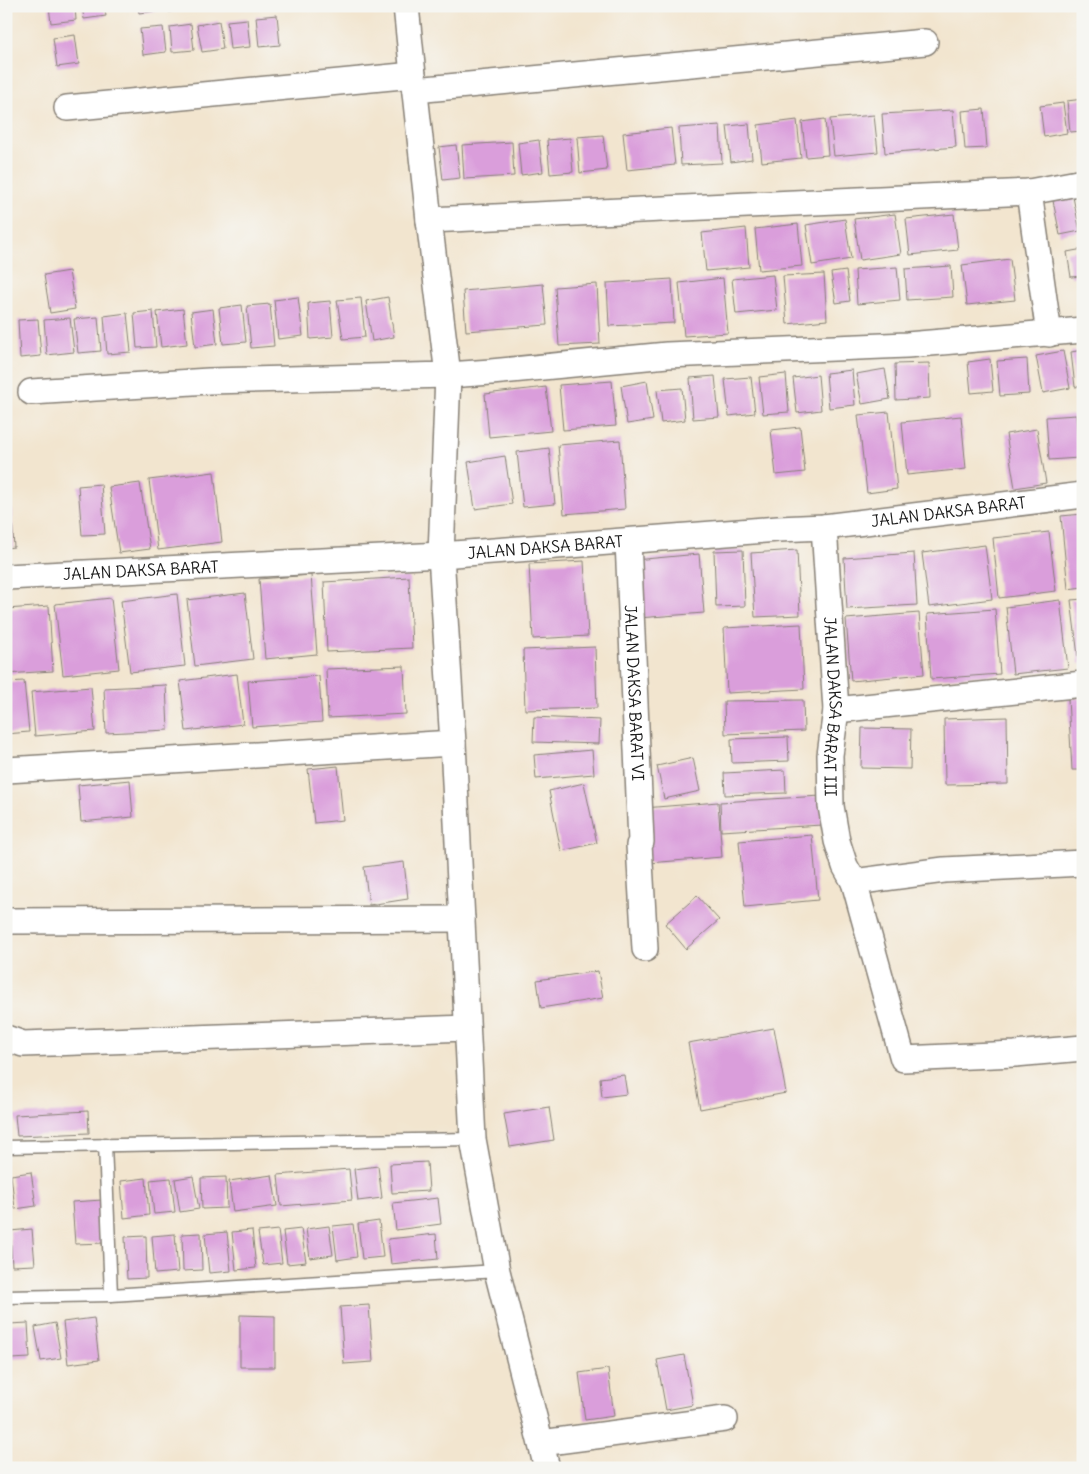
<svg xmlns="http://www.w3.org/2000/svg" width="1089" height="1474" font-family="Delius,sans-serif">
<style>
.building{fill:#da9edb}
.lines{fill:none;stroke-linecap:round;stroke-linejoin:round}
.service-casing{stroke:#878076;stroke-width:15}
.minor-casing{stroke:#878076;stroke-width:28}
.service{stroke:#fff;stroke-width:12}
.minor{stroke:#fff;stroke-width:25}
.labels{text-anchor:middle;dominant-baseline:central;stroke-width:4;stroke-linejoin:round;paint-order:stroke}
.street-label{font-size:16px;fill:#1c1c1c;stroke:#f6f6f2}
</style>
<rect width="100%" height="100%" fill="#f6f6f2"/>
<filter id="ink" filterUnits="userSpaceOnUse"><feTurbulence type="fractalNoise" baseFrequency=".02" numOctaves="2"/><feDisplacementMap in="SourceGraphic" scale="10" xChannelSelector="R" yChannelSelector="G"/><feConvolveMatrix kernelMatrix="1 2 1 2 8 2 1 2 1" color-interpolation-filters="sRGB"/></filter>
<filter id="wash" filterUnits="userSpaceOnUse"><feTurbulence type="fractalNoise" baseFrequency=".0096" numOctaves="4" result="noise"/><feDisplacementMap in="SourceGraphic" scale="20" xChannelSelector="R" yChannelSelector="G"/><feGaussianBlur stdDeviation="1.12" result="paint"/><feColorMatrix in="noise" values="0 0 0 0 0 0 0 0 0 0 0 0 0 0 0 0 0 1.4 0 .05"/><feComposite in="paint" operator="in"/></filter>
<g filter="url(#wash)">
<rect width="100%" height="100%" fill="#f2e5cf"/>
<g id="blocks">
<g class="building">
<path d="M49 6H75L76 20 51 23Z"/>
<path d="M82 6H104L106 16 84 19Z"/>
<path d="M138 6H162V10L139 13Z"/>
<path d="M169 6H193V8L169 12Z"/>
<path d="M277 15 280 45 259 47 256 17Z"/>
<path d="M247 19 250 47 230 49 227 21Z"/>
<path d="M219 21 223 49 202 52 197 25Z"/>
<path d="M191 24 194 50 172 52 170 27Z"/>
<path d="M163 27 166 52 143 55 140 29Z"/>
<path d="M75 35 79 64 57 67 53 38Z"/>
<path d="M1083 99V131L1070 132 1067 101Z"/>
<path d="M1063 103 1067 133 1044 137 1040 106Z"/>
<path d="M984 109 987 148 965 149 962 111Z"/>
<path d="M953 110 956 147 885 153 882 114Z"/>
<path d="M874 115 878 152 834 156 830 119Z"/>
<path d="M825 119 828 155 806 157 802 122Z"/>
<path d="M797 120 801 158 762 162 758 125Z"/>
<path d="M749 124 752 159 731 162 727 126Z"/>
<path d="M720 125 722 163 681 165 679 128Z"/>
<path d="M671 128 675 165 627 170 623 133Z"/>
<path d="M603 135 607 170 580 173 577 137Z"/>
<path d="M570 138 573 172 550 174 547 140Z"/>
<path d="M539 140 543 172 521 175 518 143Z"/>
<path d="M512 142 514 176 464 179 462 145Z"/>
<path d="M456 145 460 178 443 180 439 147Z"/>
<path d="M1073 197 1080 231 1060 235 1053 201Z"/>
<path d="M895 214 901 254 860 260 854 219Z"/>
<path d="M954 214 958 250 910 255 906 219Z"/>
<path d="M845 219 851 259 812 265 806 225Z"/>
<path d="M798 224 802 266 759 270 755 229Z"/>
<path d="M746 228 749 267 706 271 702 233Z"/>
<path d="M1083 249V276L1071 277 1067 252Z"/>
<path d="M1010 259 1015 300 967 305 962 265Z"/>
<path d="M951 266 953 297 907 300 905 269Z"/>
<path d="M897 267 900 300 857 304 855 270Z"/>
<path d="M69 271 75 309 50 313 44 275Z"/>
<path d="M846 271 850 301 836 303 831 273Z"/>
<path d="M824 274 827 320 787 324 783 276Z"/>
<path d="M773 275 777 310 736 314 732 279Z"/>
<path d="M723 278 728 333 684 336 679 283Z"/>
<path d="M672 279 674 323 609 326 607 283Z"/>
<path d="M543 284 547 325 466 331 463 291Z"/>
<path d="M597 284 600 344 559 346 555 287Z"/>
<path d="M298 297 303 336 278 339 274 300Z"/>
<path d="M388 297 394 337 372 341 366 301Z"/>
<path d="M361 298 365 337 343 339 337 300Z"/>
<path d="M330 301 333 337 310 339 308 303Z"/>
<path d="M270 304 274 346 251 348 247 306Z"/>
<path d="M242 305 246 342 223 344 219 308Z"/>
<path d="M183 309 187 344 161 347 157 312Z"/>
<path d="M213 309 217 344 195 347 191 312Z"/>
<path d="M153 311 156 347 137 348 134 313Z"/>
<path d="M127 313 131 352 107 354 104 316Z"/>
<path d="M98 317 101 351 78 353 74 319Z"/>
<path d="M70 318 74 352 47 355 44 320Z"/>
<path d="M38 319 41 356 20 358 18 320Z"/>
<path d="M1083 350V386L1075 387 1071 352Z"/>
<path d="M1063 351 1070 388 1043 393 1036 356Z"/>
<path d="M990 359 993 391 971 393 968 362Z"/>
<path d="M1027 359 1029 394 1000 396 997 361Z"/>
<path d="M929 363 930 398 896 400 895 364Z"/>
<path d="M885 369 890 399 862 404 856 374Z"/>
<path d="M852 370 855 405 829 408 826 373Z"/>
<path d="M786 374 789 412 763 414 759 377Z"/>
<path d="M818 375 821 410 797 413 793 378Z"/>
<path d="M715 376 719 417 693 419 690 378Z"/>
<path d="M751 377 755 413 729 416 725 379Z"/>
<path d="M612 381 616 426 563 430 559 385Z"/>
<path d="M647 381 653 420 627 424 621 386Z"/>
<path d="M546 387 551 431 489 437 485 394Z"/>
<path d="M682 388 685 420 661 423 657 390Z"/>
<path d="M889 412 897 489 867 493 858 415Z"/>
<path d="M1076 415 1079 458 1049 460 1046 417Z"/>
<path d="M961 416 966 469 907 475 902 422Z"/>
<path d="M1080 421H1083V433H1082Z"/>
<path d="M800 427 805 472 776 475 771 430Z"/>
<path d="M1037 429 1046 483 1015 488 1006 434Z"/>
<path d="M620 440 625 509 564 514 558 445Z"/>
<path d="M549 448 555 504 523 507 517 452Z"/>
<path d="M505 456 512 504 475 509 468 462Z"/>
<path d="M214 472 222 542 158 550 149 480Z"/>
<path d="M140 483 150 549 119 553 109 487Z"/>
<path d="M101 484 105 534 82 535 78 486Z"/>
<path d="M6 505H11L14 547 6 548Z"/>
<path d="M1083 514V587L1068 589 1061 516Z"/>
<path d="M1049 532 1056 591 999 598 993 538Z"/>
<path d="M985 545 992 599 929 607 922 553Z"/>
<path d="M743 550 745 606 716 607 714 551Z"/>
<path d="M797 550 800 615 755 617 751 553Z"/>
<path d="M914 553 917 605 847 609 844 558Z"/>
<path d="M699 554 704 613 638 618 634 560Z"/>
<path d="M584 561 588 636 533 639 529 564Z"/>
<path d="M311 575 317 654 265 659 259 579Z"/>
<path d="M409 577 412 648 327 652 324 582Z"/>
<path d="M245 593 253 659 195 666 187 600Z"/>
<path d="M177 594 185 666 130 672 121 601Z"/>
<path d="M111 598 119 669 63 675 55 604Z"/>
<path d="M1083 599V663L1079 664 1071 600Z"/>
<path d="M1060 600 1068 668 1013 674 1006 607Z"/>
<path d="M49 606 53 671 6 674V609Z"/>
<path d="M995 609 1000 674 931 679 927 614Z"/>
<path d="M919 613 924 674 851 681 846 619Z"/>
<path d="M801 624 804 689 727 693 724 628Z"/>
<path d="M595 647 597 708 525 710 523 650Z"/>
<path d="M404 666 406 714 328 718 326 669Z"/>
<path d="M237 674 243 724 186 731 180 681Z"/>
<path d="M319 676 322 722 252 727 248 681Z"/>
<path d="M24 681 29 732 6 734V682Z"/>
<path d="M166 685 168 730 106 733 104 688Z"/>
<path d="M91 687 95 731 35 736 31 692Z"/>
<path d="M1083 698V770H1072L1068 699Z"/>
<path d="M803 700 804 731 725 734 724 701Z"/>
<path d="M534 717 600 720 599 744 533 742Z"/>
<path d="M1007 717 1008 784 945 785 944 719Z"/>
<path d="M862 728 911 729 910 769 861 768Z"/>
<path d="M788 737 789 761 732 763 731 739Z"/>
<path d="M592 750 594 774 536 779 534 755Z"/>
<path d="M693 758 700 791 664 799 657 766Z"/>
<path d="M338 766 343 820 314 823 308 769Z"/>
<path d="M785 770 786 793 725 795 724 773Z"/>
<path d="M130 780 133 817 81 822 78 785Z"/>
<path d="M584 783 597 843 561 851 549 791Z"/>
<path d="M821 796 822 825 721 831 720 802Z"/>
<path d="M718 802 722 857 649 863 644 808Z"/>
<path d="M812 835 818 900 745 907 739 841Z"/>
<path d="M404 862 408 899 369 905 364 867Z"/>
<path d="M697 896 719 920 686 949 665 924Z"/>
<path d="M598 971 603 998 541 1008 537 980Z"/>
<path d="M774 1028 786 1093 700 1109 688 1043Z"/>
<path d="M624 1075 627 1094 602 1097 600 1078Z"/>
<path d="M549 1107 554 1140 510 1147 504 1114Z"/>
<path d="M88 1111 89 1133 17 1136 15 1115Z"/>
<path d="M427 1162 429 1191 392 1193 390 1164Z"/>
<path d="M378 1166 382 1198 358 1201 354 1169Z"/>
<path d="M349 1169 352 1200 281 1206 278 1175Z"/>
<path d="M31 1172 36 1206 15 1209 11 1175Z"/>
<path d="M272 1175 277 1206 233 1212 229 1181Z"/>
<path d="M193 1176 199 1209 180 1212 175 1179Z"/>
<path d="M226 1177 227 1208 202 1209 201 1178Z"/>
<path d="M146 1178 149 1215 124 1218 121 1181Z"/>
<path d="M171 1178 175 1212 154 1214 150 1180Z"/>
<path d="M438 1198 441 1224 396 1230 393 1203Z"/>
<path d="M102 1200 105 1243 75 1244 72 1202Z"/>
<path d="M379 1221 383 1257 362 1259 358 1224Z"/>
<path d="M353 1224 357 1257 337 1260 333 1226Z"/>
<path d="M329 1226 333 1255 310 1258 306 1229Z"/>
<path d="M32 1229 35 1265 12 1266 10 1231Z"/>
<path d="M301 1229 306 1262 287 1264 283 1231Z"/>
<path d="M252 1230 256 1268 236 1270 232 1232Z"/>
<path d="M278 1230 282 1263 263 1265 258 1232Z"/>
<path d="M227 1232 231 1271 209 1273 205 1234Z"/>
<path d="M201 1233 202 1270 183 1271 182 1234Z"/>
<path d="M175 1234 178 1272 155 1274 152 1236Z"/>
<path d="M436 1234 438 1259 391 1264 388 1239Z"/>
<path d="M146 1236 147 1278 127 1279 125 1237Z"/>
<path d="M369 1305 373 1362 344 1364 340 1307Z"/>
<path d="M240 1315 275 1316V1367H240Z"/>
<path d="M94 1318 99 1360 68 1364 63 1322Z"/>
<path d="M28 1323 30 1358 11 1359 9 1324Z"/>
<path d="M55 1323 61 1358 41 1361 35 1327Z"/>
<path d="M684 1355 693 1405 666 1410 657 1360Z"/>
<path d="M608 1369 614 1416 585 1420 579 1373Z"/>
</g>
</g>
</g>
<g filter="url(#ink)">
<use href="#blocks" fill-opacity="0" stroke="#878076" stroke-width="1"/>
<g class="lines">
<g class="service-casing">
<g id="service">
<path d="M105 1144 111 1295"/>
<path d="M6 1147 473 1139"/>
<path d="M6 1297 111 1295 497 1271"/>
</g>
</g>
<g class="minor-casing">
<g id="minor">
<path d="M406 6 413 75"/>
<path d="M415 90 925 42"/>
<path d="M1029 192 1049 334"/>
<path d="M429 220 1029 192 1083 182"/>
<path d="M31 392 209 381 448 375 429 220 413 75 67 108"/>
<path id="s1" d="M824 527 836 710 830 755 831 806 837 841 845 866 854 882"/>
<path id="s2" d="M628 541 641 842 639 845 645 949"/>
<path id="s3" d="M6 577 441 555 778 529 824 527 1083 495"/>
<path d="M836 710 1083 684"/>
<path d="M7 770 453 743"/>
<path d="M1083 863 944 870 854 882 903 1059 1015 1054 1083 1048"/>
<path d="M6 923 9 921 462 919"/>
<path d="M6 1038 23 1044 467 1028"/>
<path d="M541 1443 725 1419"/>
<path d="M547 1468 497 1271 473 1139 453 743 441 555 448 375 491 372 667 355 907 345 1083 330"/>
</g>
</g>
<use href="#service" class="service"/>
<use href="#minor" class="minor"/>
</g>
</g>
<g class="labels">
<g class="street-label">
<text stroke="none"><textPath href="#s3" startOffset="945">JALAN DAKSA BARAT</textPath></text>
<text stroke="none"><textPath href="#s3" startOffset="540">JALAN DAKSA BARAT</textPath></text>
<text stroke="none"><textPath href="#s3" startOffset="135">JALAN DAKSA BARAT</textPath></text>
<text stroke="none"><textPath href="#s2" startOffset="152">JALAN DAKSA BARAT VI</textPath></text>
<text stroke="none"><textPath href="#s1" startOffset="180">JALAN DAKSA BARAT III</textPath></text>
</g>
</g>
<rect width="1089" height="1474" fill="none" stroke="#f6f6f2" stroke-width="25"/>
</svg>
